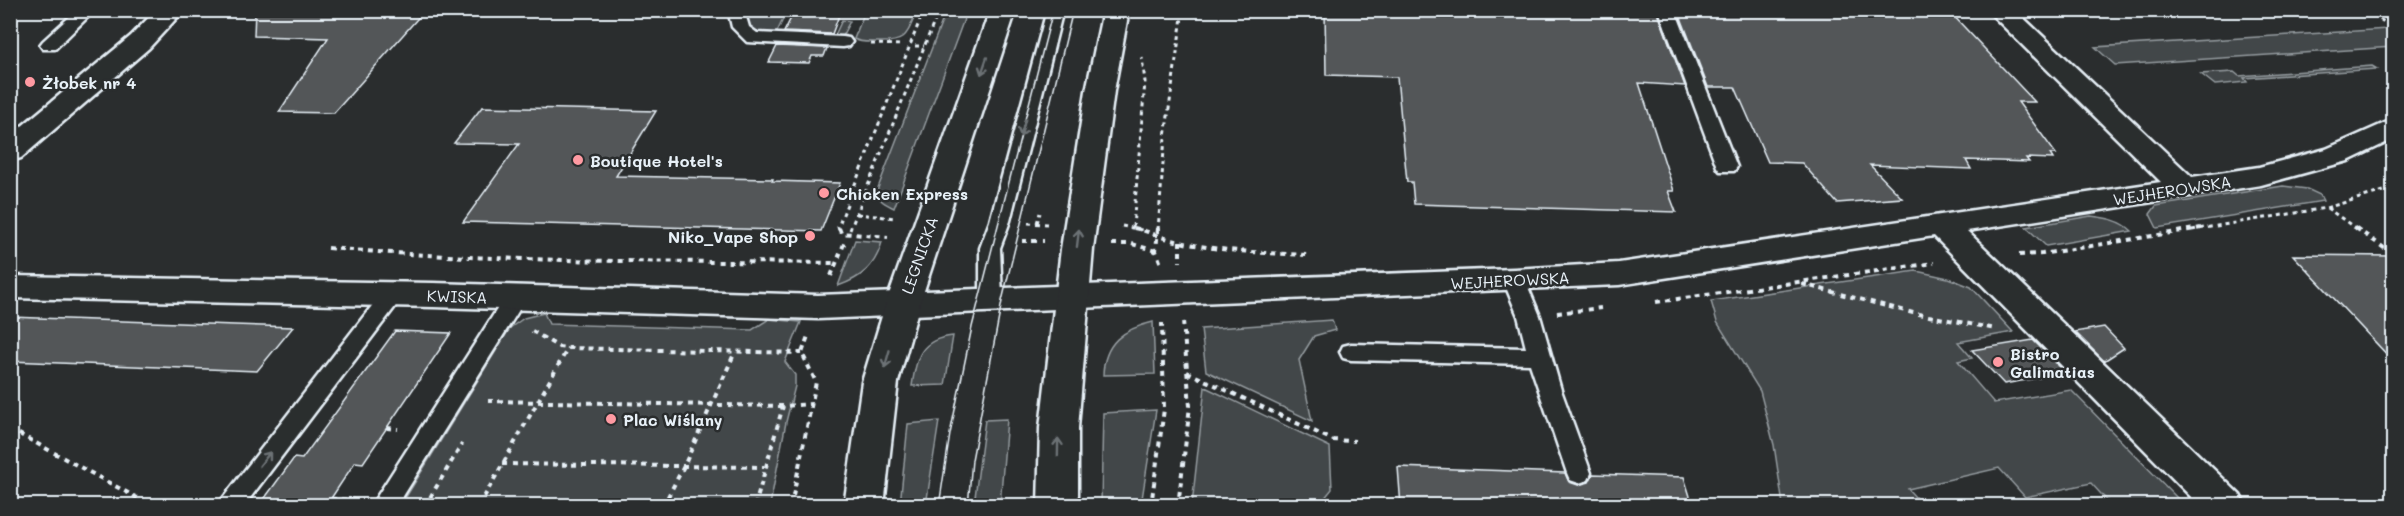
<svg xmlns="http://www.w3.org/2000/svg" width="2404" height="516" font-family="Mali,sans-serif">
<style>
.green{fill:#424648;stroke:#959ca0;stroke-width:1.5}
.building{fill:#535759;stroke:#e8f1f8;stroke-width:1.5}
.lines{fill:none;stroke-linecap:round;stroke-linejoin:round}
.lane-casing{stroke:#e8f1f8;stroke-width:5}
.street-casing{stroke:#e8f1f8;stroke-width:5}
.secondary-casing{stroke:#e8f1f8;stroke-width:5}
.path-far1{stroke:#e8f1f8;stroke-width:3;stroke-dasharray:4 4;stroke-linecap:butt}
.path{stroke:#e8f1f8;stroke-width:4;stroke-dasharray:5 5;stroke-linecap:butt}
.lane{fill:#2a2d2e;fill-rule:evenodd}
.street{fill:#2a2d2e;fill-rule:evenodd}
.secondary{fill:#2a2d2e;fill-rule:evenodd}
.tram{stroke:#e8f1f8;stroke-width:1.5}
.oneway{stroke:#6c7275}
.poi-dot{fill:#ff9aa2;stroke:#2a2d2e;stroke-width:2}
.labels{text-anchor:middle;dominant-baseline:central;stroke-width:5;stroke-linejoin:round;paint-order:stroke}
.poi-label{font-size:16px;font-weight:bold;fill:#e8f1f8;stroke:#2a2d2e;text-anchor:start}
.street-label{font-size:16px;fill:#e8f1f8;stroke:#2a2d2e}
</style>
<rect width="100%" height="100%" fill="#2a2d2e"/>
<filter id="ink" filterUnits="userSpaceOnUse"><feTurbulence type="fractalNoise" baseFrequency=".0167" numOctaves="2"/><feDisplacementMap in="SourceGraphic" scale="12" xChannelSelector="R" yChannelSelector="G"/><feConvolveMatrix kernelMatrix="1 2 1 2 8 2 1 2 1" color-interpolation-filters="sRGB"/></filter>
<g filter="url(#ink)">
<g class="green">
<path d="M739 10 787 11 776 34 835 35 842 20 850 21 841 38C822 38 782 41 765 36 751 33 744 23 739 10Z"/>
<path d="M865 11V10L917 11C906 36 907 43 877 42 869 42 861 43 854 39Z"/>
<path d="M946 11H967L894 208C884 203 876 200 878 188Z"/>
<path d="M2388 29 2393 33V47L2115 65 2095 47Z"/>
<path d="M2372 66 2377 69 2244 78 2247 82 2215 85 2201 74 2234 72 2239 76Z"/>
<path d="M2283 186 2307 189 2320 195 2323 201 2157 228 2150 214 2156 206Z"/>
<path d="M2091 216C2106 218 2121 220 2132 231L2046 246 2026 227Z"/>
<path d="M855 240 882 242C875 267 861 278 838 286Z"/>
<path d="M1916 271 1948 278 1971 287 2013 332 1958 342 1972 358 1958 361 1994 403 2071 390 2184 505H2111L2091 483 2025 497 1999 468 1908 489 1922 505H1783L1774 445 1760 391 1717 322 1711 301Z"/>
<path d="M544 313 549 324 752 330 769 319 801 322 785 362 795 375V386L786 422 770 505H401L510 328 524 318Z"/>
<path d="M1332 320 1335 330 1314 336 1299 360 1312 421 1206 371 1201 329Z"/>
<path d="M1153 322 1155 374 1103 375C1104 343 1123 329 1153 322Z"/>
<path d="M953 336 945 385 912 386C916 358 920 339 953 336Z"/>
<path d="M1205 387 1330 447 1332 489 1319 505H1192Z"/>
<path d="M1156 410 1141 505H1101L1103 413Z"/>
<path d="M1007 419 1000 505H974L985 420Z"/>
<path d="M939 421 926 505H900L908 424Z"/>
</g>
<g class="building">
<path d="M255 10H425L334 113 279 112 328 38 254 36Z"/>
<path d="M795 10H841L832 34 784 32Z"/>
<path d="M1325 10H1657L1685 86 1639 83 1674 191H1668L1676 212 1414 204 1412 182H1407L1397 77 1326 75Z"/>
<path d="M1678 10H1948L2035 102H2018L2056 154H2050L2053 159 2026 158 2029 162 1966 160 1971 169 1870 165 1902 198 1837 203 1802 163 1768 162 1735 87H1708Z"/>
<path d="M777 46 827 48 824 56H812L809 63 769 62Z"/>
<path d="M482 107 656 111 616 176 773 179 772 181 840 183 821 231 463 222 519 144 454 143Z"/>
<path d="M2293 255 2394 256V362Z"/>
<path d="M10 317 66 319 293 327 257 371 10 361Z"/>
<path d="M2104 327 2124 348 2104 361 2075 332Z"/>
<path d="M395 331 451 333 363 463 355 462 326 506H259L294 458 302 459Z"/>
<path d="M2033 340 2066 373 2004 384 1972 350Z"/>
<path d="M1398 467 1565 473 1569 482 1578 485 1589 482 1593 474 1684 477 1693 506H1401Z"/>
</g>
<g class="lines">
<g class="lane-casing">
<g id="lane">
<path d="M77 10H95L55 49H43L40 45 43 41Z"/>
<path d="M728 10H744L749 27 757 33 843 37 849 38 852 42 849 46 843 47 747 42 732 27Z"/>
<path d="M1047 10H1063L1010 221 1000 248 1002 299 999 304 991 306 983 304 980 299V248L990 221Z"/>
<path d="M1659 10H1675L1737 167 1734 171H1720L1717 167Z"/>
<path d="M1514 273 1522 275 1525 280 1540 316 1561 390 1591 473 1588 480 1579 483 1570 480 1567 473 1530 364 1351 360 1343 358 1340 352 1343 346 1351 344 1526 348 1518 316 1503 280 1506 275Z"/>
<path d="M393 287 401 289 404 294 401 299 244 506H217L385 289Z"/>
<path d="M516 290 524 292 527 297 397 506H371L508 292Z"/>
</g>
</g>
<g class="street-casing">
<g id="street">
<path d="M156 10H184L149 48 21 158 10 161V136L131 36Z"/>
<path d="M1987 10H2015L2192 177 2259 167 2326 149 2394 119V139L2348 161 2261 185 1967 231 2240 495 2246 506H2200L1934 236 1619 285 818 319 433 307 10 298V276L433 283 818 295 1514 269 1619 263 2161 182Z"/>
</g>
</g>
<g class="secondary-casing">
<g id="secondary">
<path d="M990 10H1016L920 303 898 382 884 506H844L862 382 886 303Z"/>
<path d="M1103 10H1129L1114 91 1093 249 1078 428V506H1038L1040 428 1061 249 1086 91Z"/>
</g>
</g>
<g class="path-far1">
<path d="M2367 10 2394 29"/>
<path d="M33 12H44"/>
<path d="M871 44 903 45"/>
<path d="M915 46H924"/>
<path d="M2327 208 2358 230"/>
<path d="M857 214 895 218"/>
<path d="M1028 223 1047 224"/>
<path d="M1037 223 1040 213"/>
<path d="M1122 226 1142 230"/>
<path d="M1133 227 1145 82 1142 57"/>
<path d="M839 230 838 227 924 10"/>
<path d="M850 230 939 10"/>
<path d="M1158 230 1165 137 1183 10"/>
<path d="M2192 230 2326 208 2394 188"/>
</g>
<g class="path">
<path d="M839 228 841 233 888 237"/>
<path d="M1134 228C1145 230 1154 235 1165 238 1209 251 1262 253 1308 255"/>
<path d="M1158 228 1156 251 1161 264"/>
<path d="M2356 228 2394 255"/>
<path d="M1022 241H1044"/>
<path d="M1180 241V262"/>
<path d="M1112 244H1132L1156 251"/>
<path d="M328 248C497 263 667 261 836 263"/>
<path d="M2019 255 2042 254 2201 228"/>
<path d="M831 276 846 239"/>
<path d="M1802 284 1913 313 1996 329"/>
<path d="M1656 302 1934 263"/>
<path d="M1557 313 1601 308"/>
<path d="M532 331 559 347 568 348 802 353"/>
<path d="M1187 372 1333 440 1355 441"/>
<path d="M488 401 783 406 812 404"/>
<path d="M387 428 398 429"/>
<path d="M10 429 152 506"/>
<path d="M502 464 764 467"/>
<path d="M331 499 354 500"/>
<path d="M425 506 462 444"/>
<path d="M479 506 568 348"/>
<path d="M663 506 684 466 735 352"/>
<path d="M755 506 783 406"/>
<path d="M791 506 816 382 802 353 808 336"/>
<path d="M1151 506 1164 409 1162 323"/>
<path d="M1178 506 1190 406 1183 321"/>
</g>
<use href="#lane" class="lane"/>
<use href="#street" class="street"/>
<use href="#secondary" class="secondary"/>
<g class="tram">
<path d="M939 506 950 434 972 327 1053 10"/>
<path d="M968 506 972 460 1002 301 1073 10"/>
</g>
</g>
<defs><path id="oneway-shaft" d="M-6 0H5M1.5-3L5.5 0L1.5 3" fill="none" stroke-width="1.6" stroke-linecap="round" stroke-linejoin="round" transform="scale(1.5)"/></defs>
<g class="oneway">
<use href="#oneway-shaft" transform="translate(984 66) rotate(109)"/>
<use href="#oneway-shaft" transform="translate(1023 128) rotate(105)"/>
<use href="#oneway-shaft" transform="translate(1078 238) rotate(-83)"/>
<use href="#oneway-shaft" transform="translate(887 359) rotate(106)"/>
<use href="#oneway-shaft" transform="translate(1058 447) rotate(-89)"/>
<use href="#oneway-shaft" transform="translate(265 459) rotate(-52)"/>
</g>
</g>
<g class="poi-dot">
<circle cx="30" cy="82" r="6"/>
<circle cx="578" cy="160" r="6"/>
<circle cx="824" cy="193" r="6"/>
<circle cx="810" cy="236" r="6"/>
<circle cx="1998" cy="362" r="6"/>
<circle cx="611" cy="419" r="6"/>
</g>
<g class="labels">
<g class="poi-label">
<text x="42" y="82">Żłobek nr 4</text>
<text x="590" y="160">Boutique Hotel's</text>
<text x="836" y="193">Chicken Express</text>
<text x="798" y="236" text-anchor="end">Niko_Vape Shop</text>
<text x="2010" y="353">Bistro<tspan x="2010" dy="18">Galimatias</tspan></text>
<text x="623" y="419">Plac Wiślany</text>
</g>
<g class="street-label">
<text transform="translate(2172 190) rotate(-9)">WEJHEROWSKA</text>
<text transform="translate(919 255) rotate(-71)">LEGNICKA</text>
<text transform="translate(1510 280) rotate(-3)">WEJHEROWSKA</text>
<text transform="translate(457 296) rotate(2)">KWISKA</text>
</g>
</g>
<rect width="2404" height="516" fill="none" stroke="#2a2d2e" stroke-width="36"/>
<rect x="18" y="18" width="2368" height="480" fill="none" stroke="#e8f1f8" stroke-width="2" filter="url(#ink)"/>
</svg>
